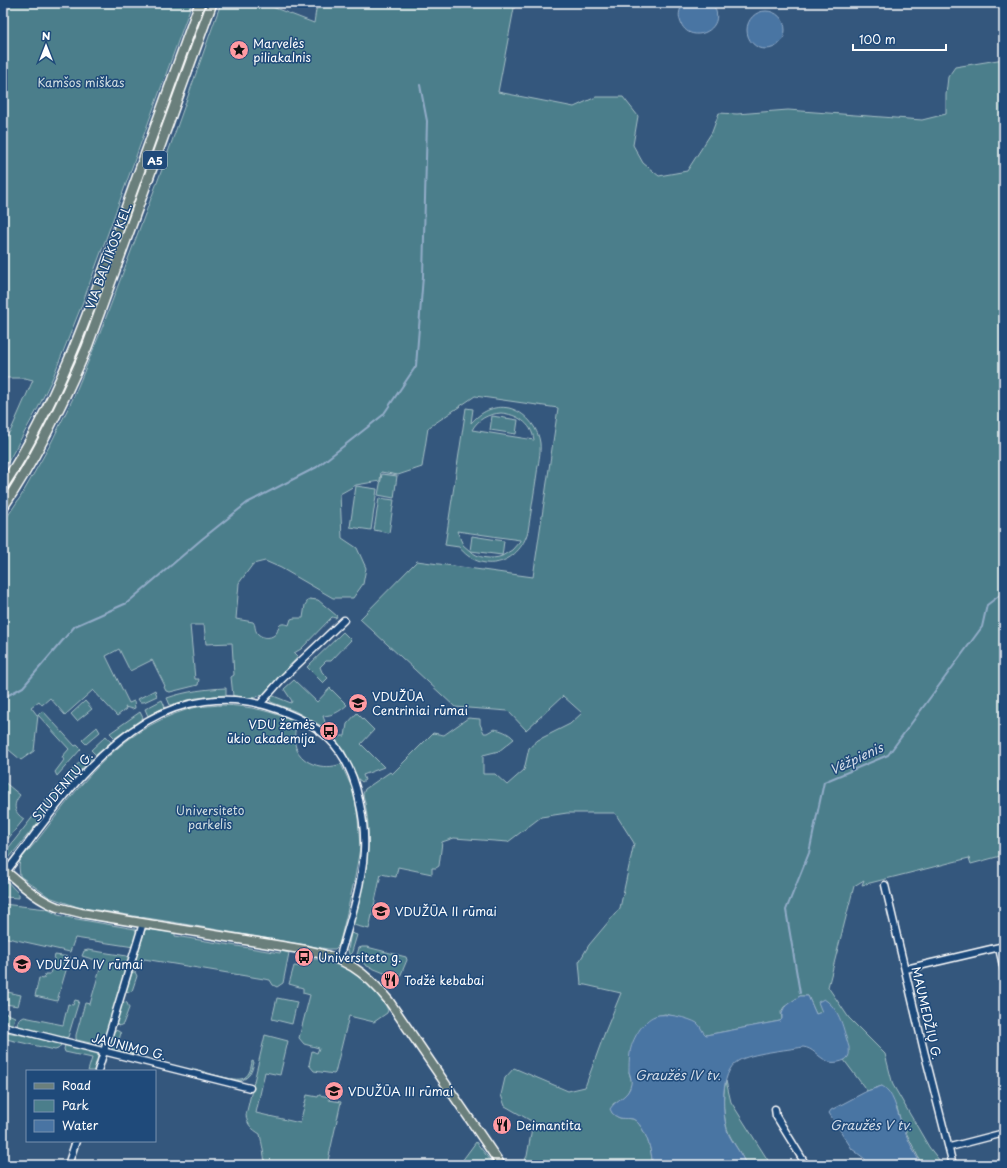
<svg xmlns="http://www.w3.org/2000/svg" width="1007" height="1168" font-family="'Playpen Sans',sans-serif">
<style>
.green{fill:#4b7e8b;stroke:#a5bec5;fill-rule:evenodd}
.water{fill:#4974a3;stroke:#92acc8}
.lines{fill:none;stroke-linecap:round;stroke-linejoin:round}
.stream{stroke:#92acc8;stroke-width:2}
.minor-casing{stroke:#fff;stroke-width:9}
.major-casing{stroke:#fff;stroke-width:11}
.highway-casing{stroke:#fff;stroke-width:12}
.minor{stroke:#1f4a7a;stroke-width:6}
.major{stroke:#6b7f7c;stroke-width:8}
.highway{stroke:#6b7f7c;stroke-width:9}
.labels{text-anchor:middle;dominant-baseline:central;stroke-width:3;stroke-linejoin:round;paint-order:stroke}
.shield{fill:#1f4a7a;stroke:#bcc9d7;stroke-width:1}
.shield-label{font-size:11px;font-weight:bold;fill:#fff}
.poi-label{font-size:12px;fill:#fff;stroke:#1f4a7a;text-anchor:start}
.park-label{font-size:12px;fill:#d2dfe2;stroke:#1f4a7a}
.street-label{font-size:12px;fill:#fff;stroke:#1f4a7a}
.water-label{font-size:13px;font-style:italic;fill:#d2dce8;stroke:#1f4a7a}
</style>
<rect width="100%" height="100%" fill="#34577d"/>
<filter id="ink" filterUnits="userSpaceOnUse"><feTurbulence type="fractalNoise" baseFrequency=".025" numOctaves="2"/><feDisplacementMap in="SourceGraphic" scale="8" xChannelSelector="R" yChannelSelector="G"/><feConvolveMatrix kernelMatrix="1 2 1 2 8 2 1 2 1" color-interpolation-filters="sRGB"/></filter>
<g filter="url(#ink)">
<g class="green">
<path d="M3 3H192L81 307 53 377 38 408 8 462 3 469V441L11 430 33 380 25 378H3Z"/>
<path d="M205 3H208L90 327C80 350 71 374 60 398 43 433 23 466 3 500V493L24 459 158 131Z"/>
<path d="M221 3H262L314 23 317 3H515L498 92 574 107 596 97H623L638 116 633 145 643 163 659 176 687 171 712 132 719 113 737 114 788 110 922 120 946 114V95L948 77 955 67 1004 59V855L971 864 969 858 862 885 864 880 854 886 828 987 849 1018 885 1054 893 1085 929 1147 943 1165H922L901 1122 897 1108 882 1086 867 1091 844 1060 848 1057 822 1012 816 1014 808 996H800L784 1007 781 1012 782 1020 780 1021 706 1035 689 1020 665 1014 655 1016 629 1072 632 1083 628 1092 621 1099 613 1104 612 1113C614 1115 617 1117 620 1118 624 1119 629 1118 633 1119 645 1125 653 1153 652 1165H522L527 1156 533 1122 505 1106 501 1095 505 1078 514 1068 568 1091 585 1087 605 1032 621 993 581 984 579 962 589 945 620 908 634 843 615 813H567L541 817 508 842 454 838 442 842 439 866 436 868H432V874L398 867 396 877 381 874 369 929 353 925C365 877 375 843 363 794L365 789 390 772 392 774 433 733 444 735 468 718 480 719V724L484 733H487L494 729C501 730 509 733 514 739L499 751 483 755V774H495L507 785 524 770 529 748 538 740 570 724 582 713 563 696 526 730 508 711 455 707 360 619 417 561 533 577 558 408 475 396 428 428 422 467 398 475 381 472 380 481 356 485 340 494 342 538 357 548 366 568 363 584 353 598H333L281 568 265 561 253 564 239 583 236 619 253 622C256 625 254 630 258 634 263 639 273 639 277 632 278 630 278 627 280 625 282 623 286 624 289 625L291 619 294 618H303L305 605 309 599 318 600 337 616 336 618 332 617 301 649 294 653 298 657 262 695 252 698 233 696 231 677 234 675 232 643 206 644 204 625H190L195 679H199L198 685 170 692 166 691 164 687 165 686 152 660 130 671 119 649 106 656 129 703 134 701 135 708 132 709 125 707 126 709 117 716 93 690 65 715 50 698 42 705 39 701 31 707 37 715 43 711 75 746 77 745 81 749 57 776 55 772 64 760 62 757 69 749 38 715 34 751 21 760 3 745V523L21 496 50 445 74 396 100 333 161 172Z"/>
<path d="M466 408 473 409 471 423C481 412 493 405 509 408 525 412 538 427 540 443 541 453 538 464 537 473 534 493 531 512 528 531 519 565 481 575 459 547L445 545ZM501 413C516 414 532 423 534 440L472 430C478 419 488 414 501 413ZM457 531 520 540V541L512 550 502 556 504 541 472 536 470 551 463 545ZM471 551 502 555V556C492 560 477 558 471 551Z"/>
<path d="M492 416 518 420 516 434 490 430Z"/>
<path d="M382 474 397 476 394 498 378 495Z"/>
<path d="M356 486 377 489 371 530 350 527Z"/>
<path d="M379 498 394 500 389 533 374 530Z"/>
<path d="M343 632 351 640 331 661H326L320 667 322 672 328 678 323 683 307 667Z"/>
<path d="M294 680 317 702 330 688 347 705C339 712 334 715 323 716L326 725 323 727 295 711 271 702 269 699 271 695 291 703 292 701 284 689Z"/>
<path d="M226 688V695L196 698 172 705H170L167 698C187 691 206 689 226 688Z"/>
<path d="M155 690 157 696 144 702H140L138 699Z"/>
<path d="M162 700 165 707 148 716 145 709Z"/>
<path d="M85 701 92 709 77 721 71 714Z"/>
<path d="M222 705C251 706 270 711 297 722 295 729 294 736 295 744 299 764 324 771 341 764L354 792 358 819 360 848 355 877 346 917 339 945 335 949H328L178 923 78 907 49 897 20 876 19 867 20 860C25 854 31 848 36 842 78 788 117 731 186 710 197 706 210 706 222 705Z"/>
<path d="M140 712 143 718 115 738 110 733Z"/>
<path d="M357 713 374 730 361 744 384 767 363 775 365 780 362 782 358 779 344 750 336 740V737L339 736H345L347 724Z"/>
<path d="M97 727 100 732 86 744 82 740Z"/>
<path d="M106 736 111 742 96 755 91 750Z"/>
<path d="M87 754 92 758 67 785 62 781Z"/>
<path d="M3 781 20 795C13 804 13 812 24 819L3 845Z"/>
<path d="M59 785 64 789 51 806 45 801Z"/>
<path d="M42 805 48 810 9 858 3 860V855Z"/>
<path d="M3 877 19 894V898L3 897Z"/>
<path d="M3 904 47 909 58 915 71 918 135 929 137 934 134 947 75 938 70 952 3 937Z"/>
<path d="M148 929 175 933V936L280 953 281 951 289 953 283 983 277 987 273 985 270 980 144 959 143 961 138 962 136 958 145 930Z"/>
<path d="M351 933 357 935 350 958 348 950Z"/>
<path d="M362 947H367L406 957 407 960 399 979 367 966 356 958 359 948Z"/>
<path d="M88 950 127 956 129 959 103 1043 99 1045 77 1040 76 1039V1035L85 1003 90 1004 102 962 82 956 84 951Z"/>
<path d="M55 955 70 957 57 1001 35 996 39 978 44 979 45 974H50Z"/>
<path d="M312 959C316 959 320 959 324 959 348 962 378 989 388 1010L387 1013 374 1022 349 1016 335 1073 334 1074 314 1071 309 1065 312 1051 317 1053 319 1048 304 1044 299 1038 310 995 303 993V988L289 984 294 966 303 967 305 962Z"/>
<path d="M132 972H135L137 976 132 991 129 992 126 991Z"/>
<path d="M3 991 21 995 18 1006 5 1004 3 1010Z"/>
<path d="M277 998 297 1002 292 1024 272 1019Z"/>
<path d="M75 1000 79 1001 68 1037 64 1038 21 1028 17 1025 19 1020 24 1017 63 1025 68 1004 73 1005Z"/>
<path d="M125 1002 127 1003 129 1008 123 1024 119 1026 116 1023 122 1003Z"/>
<path d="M3 1012 15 1017 13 1024 10 1026 3 1024Z"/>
<path d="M115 1030 118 1031 121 1033 116 1049 138 1054V1056L113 1050C108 1045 111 1035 115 1030Z"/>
<path d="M7 1032 60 1043 61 1045 58 1049 55 1050 6 1039 5 1034Z"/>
<path d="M265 1035 288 1041 280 1075 265 1072 256 1113 300 1123 307 1095 318 1097 319 1095 330 1097 329 1100 341 1102 327 1165H262L265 1164C264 1154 262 1144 260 1134 252 1129 247 1125 246 1115Z"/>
<path d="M65 1045 97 1053 98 1057 94 1071H88L92 1058 65 1052 64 1049Z"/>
<path d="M252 1061 254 1062C252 1072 250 1077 240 1081L193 1070 192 1068C203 1071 234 1083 244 1078 250 1074 251 1068 252 1061Z"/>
<path d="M726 1081 731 1102 771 1165H746C742 1154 734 1145 729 1134 723 1120 722 1095 726 1081Z"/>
<path d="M476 1142 494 1165H459Z"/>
</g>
<g class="water">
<path d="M684 3H712C731 30 687 48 680 20 678 14 680 8 684 3Z"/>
<circle cx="766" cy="30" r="19"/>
<path d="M800 996H808L816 1014 822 1012 818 1002 824 999C841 1010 843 1029 849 1047 849 1050 850 1054 848 1057 845 1062 832 1064 827 1061 818 1057 813 1048 803 1047 787 1050 751 1053 738 1061 719 1072 722 1116 728 1133 733 1144 742 1154 746 1165H652C653 1153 645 1125 633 1119 629 1118 624 1119 620 1118 617 1117 614 1115 612 1113L610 1109C616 1099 629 1097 631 1084 632 1080 630 1075 629 1072 629 1066 629 1059 630 1053 631 1041 643 1020 655 1016 664 1012 689 1018 697 1023 701 1026 702 1032 706 1035L780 1021 782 1019C781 1005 789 1004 800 996Z"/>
<path d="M882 1086C893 1091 897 1111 901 1122 906 1135 914 1154 922 1165H869L865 1159 852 1149 829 1113 831 1110 867 1091Z"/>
</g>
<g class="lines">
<g class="stream">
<path d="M3 698 23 687 75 626 127 603 202 539 247 503 317 467 383 415 416 366 423 276 427 121 420 85"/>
<path d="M800 993 786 910 809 853 824 782 888 755 982 627 987 605 1004 592"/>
</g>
<g class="minor-casing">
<g id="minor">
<path d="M260 704 281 680 344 620"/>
<path d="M6 872C48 818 87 757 147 721 182 700 228 694 267 706 319 722 348 745 359 800 363 817 365 834 364 851 362 886 349 925 339 959"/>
<path d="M885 885 924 1051 953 1165"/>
<path d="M999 948 1004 970"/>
<path d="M906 969 1004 946"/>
<path d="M3 1026 250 1088"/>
<path d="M98 1071 143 923"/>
<path d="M775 1109 776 1116 806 1165"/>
<path d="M950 1147 1004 1133"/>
<path d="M68 1165 76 1141"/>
</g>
</g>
<g class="major-casing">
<path id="major" d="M3 869C20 883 36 899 57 907 65 909 73 911 81 913L306 950C345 958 364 970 389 1001L501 1165"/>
</g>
<g class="highway-casing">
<g id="highway">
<path d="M3 486C56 405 89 313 121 222 147 149 174 76 200 3"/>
<path d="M3 507C37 457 63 403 87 347L212 3"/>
</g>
</g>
<use href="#minor" class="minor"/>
<use href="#major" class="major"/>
<use href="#highway" class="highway"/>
</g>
</g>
<defs>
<g id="sight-disc" transform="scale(1)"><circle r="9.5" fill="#ff9aa2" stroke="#1f4a7a"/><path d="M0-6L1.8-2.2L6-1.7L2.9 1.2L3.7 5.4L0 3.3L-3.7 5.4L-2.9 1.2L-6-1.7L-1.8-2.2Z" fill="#111"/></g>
<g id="university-disc" transform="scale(1)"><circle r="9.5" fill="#ff9aa2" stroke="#1f4a7a"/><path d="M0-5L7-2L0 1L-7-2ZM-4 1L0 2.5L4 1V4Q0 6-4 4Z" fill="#111"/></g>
<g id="bus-disc" transform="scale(1)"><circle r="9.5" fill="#ff9aa2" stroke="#1f4a7a"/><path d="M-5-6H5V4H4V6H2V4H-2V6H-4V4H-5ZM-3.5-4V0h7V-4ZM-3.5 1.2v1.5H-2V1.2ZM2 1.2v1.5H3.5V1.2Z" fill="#111"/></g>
<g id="restaurant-disc" transform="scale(1)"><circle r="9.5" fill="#ff9aa2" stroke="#1f4a7a"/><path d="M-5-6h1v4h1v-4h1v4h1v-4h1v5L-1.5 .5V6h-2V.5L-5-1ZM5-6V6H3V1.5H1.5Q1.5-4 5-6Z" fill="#111"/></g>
</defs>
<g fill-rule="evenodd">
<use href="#sight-disc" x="239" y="50"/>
<use href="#university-disc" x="358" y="703"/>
<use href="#bus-disc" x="329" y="731"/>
<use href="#university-disc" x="381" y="911"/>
<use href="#bus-disc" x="304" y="957"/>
<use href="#university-disc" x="22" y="964"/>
<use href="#restaurant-disc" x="390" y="980"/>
<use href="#university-disc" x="334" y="1091"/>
<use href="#restaurant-disc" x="502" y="1125"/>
</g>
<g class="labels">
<rect class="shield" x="143" y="151" width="24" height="18" rx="3"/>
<g class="shield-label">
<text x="155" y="160">A5</text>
</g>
<g class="poi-label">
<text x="253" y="43">Marvelės<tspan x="253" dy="14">piliakalnis</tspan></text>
<text x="372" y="696">VDUŽŪA<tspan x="372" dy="14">Centriniai rūmai</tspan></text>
<text x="315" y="724" text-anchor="end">VDU žemės<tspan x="315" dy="14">ūkio akademija</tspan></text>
<text x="395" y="911">VDUŽŪA II rūmai</text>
<text x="318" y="957">Universiteto g.</text>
<text x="36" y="964">VDUŽŪA IV rūmai</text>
<text x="404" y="980">Todžė kebabai</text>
<text x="348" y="1091">VDUŽŪA III rūmai</text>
<text x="516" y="1125">Deimantita</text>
</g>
<g class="park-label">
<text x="81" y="82">Kamšos miškas</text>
<text x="210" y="810">Universiteto<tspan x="210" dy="14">parkelis</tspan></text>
</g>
<g class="street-label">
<text transform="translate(108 256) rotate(-70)">VIA BALTIKOS KEL.</text>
<text transform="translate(62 786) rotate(-50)">STUDENTŲ G.</text>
<text transform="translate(927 1013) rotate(77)">MAUMEDŽIŲ G.</text>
<text transform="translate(129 1046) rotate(14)">JAUNIMO G.</text>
</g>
<g class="water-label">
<text transform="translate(856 758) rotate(-25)">Vėžpienis</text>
<text x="678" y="1074">Graužės IV tv.</text>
<text x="871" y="1124">Graužės V tv.</text>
</g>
</g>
<rect width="1007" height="1168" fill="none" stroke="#1f4a7a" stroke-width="16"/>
<rect x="8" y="8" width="991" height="1152" fill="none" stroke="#fff" stroke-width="1.5" filter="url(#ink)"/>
<rect x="26" y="1070" width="130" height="72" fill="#1f4a7a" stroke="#7992af"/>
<rect x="34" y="1083" width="20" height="6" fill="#6b7f7c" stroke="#7992af"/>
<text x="62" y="1090" font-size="12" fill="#ffffff">Road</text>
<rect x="34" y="1100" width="20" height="12" fill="#4b7e8b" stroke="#7992af"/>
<text x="62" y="1110" font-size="12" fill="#ffffff">Park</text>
<rect x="34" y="1120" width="20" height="12" fill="#4974a3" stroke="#7992af"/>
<text x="62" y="1130" font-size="12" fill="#ffffff">Water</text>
<g transform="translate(46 46)" stroke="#1f4a7a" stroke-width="3" paint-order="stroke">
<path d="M0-3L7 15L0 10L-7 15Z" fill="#ffffff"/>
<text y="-6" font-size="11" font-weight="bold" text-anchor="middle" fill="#ffffff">N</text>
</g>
<path d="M853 44v6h93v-6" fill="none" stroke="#ffffff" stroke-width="2"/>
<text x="859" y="44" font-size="12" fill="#ffffff" stroke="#1f4a7a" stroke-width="3" paint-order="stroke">100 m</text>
</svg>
